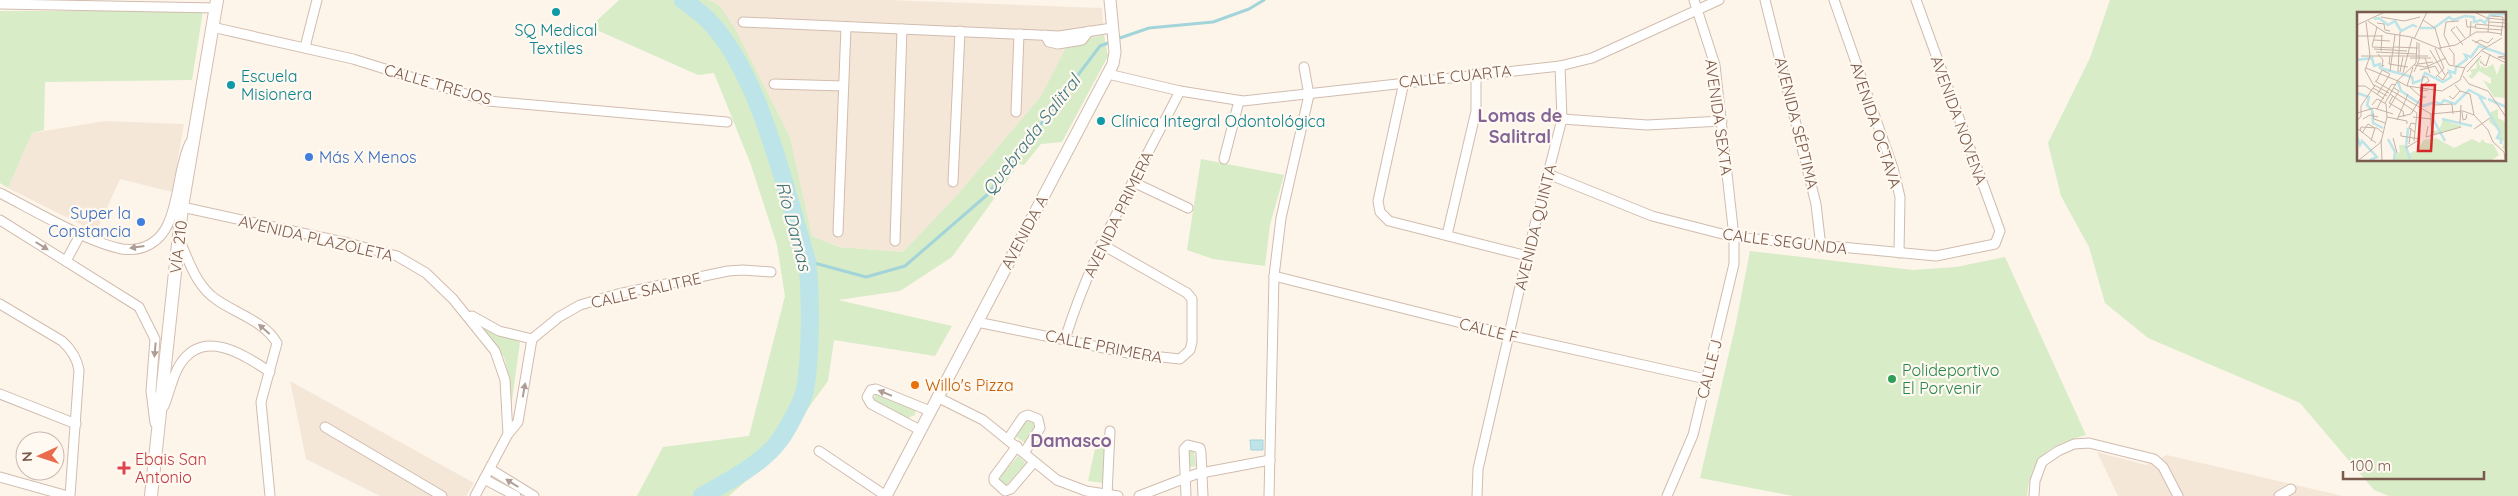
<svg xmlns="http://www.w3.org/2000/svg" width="2518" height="496" font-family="Quicksand,sans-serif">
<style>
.residential{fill:#f5e7d8}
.green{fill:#d7ecc7;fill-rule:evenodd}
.water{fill:#bde4e8;stroke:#a3d4da}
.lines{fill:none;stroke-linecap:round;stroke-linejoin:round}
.stream{stroke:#a3d4da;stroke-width:3}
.river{stroke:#bde4e8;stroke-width:18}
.minor-casing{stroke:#d1bcae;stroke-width:11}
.tertiary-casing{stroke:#d1bcae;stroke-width:13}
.secondary-casing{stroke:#d6beae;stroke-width:14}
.minor{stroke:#fff;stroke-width:9}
.tertiary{stroke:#fff;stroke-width:11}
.secondary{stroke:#fff;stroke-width:12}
.oneway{fill:#af9c94}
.culture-dot{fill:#0f9aa8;stroke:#fff9f1;stroke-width:2}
.shop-dot{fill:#3f7fe0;stroke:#fff9f1;stroke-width:2}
.leisure-dot{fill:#2e9e5b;stroke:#fff9f1;stroke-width:2}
.food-dot{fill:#e8710a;stroke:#fff9f1;stroke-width:2}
.health-dot{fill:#e0444e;stroke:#fff9f1;stroke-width:2}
.labels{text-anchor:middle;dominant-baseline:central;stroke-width:4.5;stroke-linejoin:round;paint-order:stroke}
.culture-label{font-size:16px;fill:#0d838f;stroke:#fff9f1;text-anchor:start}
.street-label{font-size:16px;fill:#7a5a4c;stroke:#fff9f1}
.shop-label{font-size:16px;fill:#366cbe;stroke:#fff9f1;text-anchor:start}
.leisure-label{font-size:16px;fill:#27864d;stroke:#fff9f1;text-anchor:start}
.food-label{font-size:16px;fill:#c56008;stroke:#fff9f1;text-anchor:start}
.health-label{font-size:16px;fill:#be3a42;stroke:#fff9f1;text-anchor:start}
.neighbourhood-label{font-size:18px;font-weight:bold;fill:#836495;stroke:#fff9f1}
.water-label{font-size:18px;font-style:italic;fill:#3e767e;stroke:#fff9f1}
.inset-river{fill:none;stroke:#bde4e8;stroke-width:2.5}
.inset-road{fill:none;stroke:#c5b2a6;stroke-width:1}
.view{fill:#d62828;fill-opacity:0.15;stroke:#d62828;stroke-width:2.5}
.inset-edge{fill:none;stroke:#7a5a4c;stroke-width:2.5}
</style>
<rect width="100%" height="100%" fill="#fdf5ea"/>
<g class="residential">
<path d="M709 0H889L1102 8 1104 35 1068 43 1041 96 958 194 903 252 839 247 812 236 790 137 719 5Z"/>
<path d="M104 121 184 124 172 192 120 179 96 232 8 188 32 133Z"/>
<path d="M290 381 474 483 466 496H380L306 459Z"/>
<path d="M2097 452 2146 465 2167 455 2343 496H2118Z"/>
</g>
<g class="green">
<path d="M619 0H709L719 5 734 27 790 137 812 236 839 247 903 252 958 194 1041 96 1068 43 1104 35 1108 56 1062 142 1041 144 1024 165 1019 164 952 257 900 291 838 300 952 326 935 356 834 340 828 381 771 459 729 496H637L663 447 749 436 785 296 777 245 751 165 714 73 698 75 590 27Z"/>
<path d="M2110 0H2518V496H2389L2374 490 2300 403 2148 338 2105 303 2089 247 2061 196 2048 143 2090 58ZM2358 14H2504V160H2358Z"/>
<path d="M0 11H203L192 80 45 82 44 130 32 133 8 188 0 183Z"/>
<path d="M1201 159 1284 175 1270 225 1265 266 1213 259 1187 250Z"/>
<path d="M1750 251 1913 270 1956 267 2005 257 2086 435C2049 445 2031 456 2027 496H1793L1700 478 1736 323Z"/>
<path d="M480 323 494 333 520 342 510 415 509 377 504 357Z"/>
<path d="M876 393 916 408 915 415 908 418 876 404 874 399Z"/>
<path d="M1027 418 1037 424 1026 443 1016 437Z"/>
<path d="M1103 435 1107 440 1104 483 1088 481 1097 439Z"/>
<path d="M1189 449 1194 451 1196 466 1190 467 1187 451Z"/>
<path d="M1018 456 1026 463 1006 486 998 479Z"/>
</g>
<path class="water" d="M1250 440H1263V450H1251Z"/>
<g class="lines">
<g class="stream">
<path d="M1117 39 1149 28 1213 22 1249 9 1264 0"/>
<path d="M807 261 866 277 905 266 987 195 1100 46 1111 42"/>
</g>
<path class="river" d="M683 0C691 6 700 12 707 19 760 72 785 189 807 261 811 293 811 358 805 390 803 401 786 432 779 441 762 464 727 482 702 496"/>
<g class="minor-casing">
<g id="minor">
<path d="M1765 0 1816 204 1821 247"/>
<path d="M1834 0 1893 168 1900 197 1899 253"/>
<path d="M0 4 216 8"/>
<path d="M743 22 1059 36 1112 28"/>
<path d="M212 27 353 59 488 101 727 122"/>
<path d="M1045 35 1049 42 1058 44 1082 40 1089 31"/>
<path d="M305 47 317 0"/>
<path d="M1108 74 1180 91 1243 101 1560 66 1592 58 1719 0"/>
<path d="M1404 82 1378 201 1380 212 1389 221 1527 256"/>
<path d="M774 84 843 86"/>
<path d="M1016 112 1019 34"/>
<path d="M1562 119 1647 125 1722 121"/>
<path d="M1224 159 1239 101"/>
<path d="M1548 174 1652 216 1734 237 1936 256 1995 244 2000 231 1916 0"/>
<path d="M953 182 960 31"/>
<path d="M1133 182 1188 208"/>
<path d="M0 193C33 210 87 242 122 249 143 252 160 242 168 224 180 198 178 168 190 143"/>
<path d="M182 207 348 243 397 256 426 273 453 299 495 351 505 380 508 434 475 496"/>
<path d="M0 220 139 307 155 339 151 391 155 423"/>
<path d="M838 232 846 27"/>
<path d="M1447 235 1476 111V73"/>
<path d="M180 241C189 262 197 287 217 300 237 314 264 321 277 343L261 402 270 496"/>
<path d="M895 241 902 29"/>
<path d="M66 261 81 233"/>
<path d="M1274 276 1509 335 1706 379"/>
<path d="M0 304 62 341C72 350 77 358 79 370L70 496"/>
<path d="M472 316 499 331 532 339 559 317 580 305 618 294 728 271 743 270 771 272"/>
<path d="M977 322 1133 354 1180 359 1190 350 1192 342V299L1187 293 1101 244"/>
<path d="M1065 339C1092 252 1138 173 1180 91"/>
<path d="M0 394 76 424"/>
<path d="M937 397 983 420 1057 480 1086 491 1118 496"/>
<path d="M164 406C169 394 172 378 179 366 202 327 243 354 270 372"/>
<path d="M325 427 442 496"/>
<path d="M920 430 871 404 867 397 871 390 876 389 930 411"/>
<path d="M508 434 518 422 532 339"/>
<path d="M1008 439 1023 417 1028 415 1038 419 1040 428 1024 453"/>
<path d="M1017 446 994 477V481L1005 491 1011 489 1034 462"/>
<path d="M819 451 886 496"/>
<path d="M490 469 534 496"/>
<path d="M0 477 68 496"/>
<path d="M484 479 516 496"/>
<path d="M1107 495 1110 431"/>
<path d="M1139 496 1196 474 1270 460"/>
<path d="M1186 496 1184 449 1188 445 1200 448 1201 453 1203 496"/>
<path d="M1269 496 1274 276 1281 218 1309 95 1304 67"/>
<path d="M1477 496 1478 469 1527 256 1562 119 1560 66"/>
<path d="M1667 496 1693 435 1734 264V237L1715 65 1694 0"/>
<path d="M2034 496 2035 481 2042 462 2058 451 2074 444 2089 443 2154 459 2163 467 2178 496"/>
<path d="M2279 496 2291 489"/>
</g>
</g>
<g class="tertiary-casing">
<path id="tertiary" d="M886 496 1113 64 1115 52 1110 0"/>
</g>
<g class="secondary-casing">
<path id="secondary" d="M151 496 182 207 217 0"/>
</g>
<use href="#minor" class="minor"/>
<use href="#tertiary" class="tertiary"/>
<use href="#secondary" class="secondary"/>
</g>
<defs><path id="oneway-solid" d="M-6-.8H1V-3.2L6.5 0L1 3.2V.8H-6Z" transform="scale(1.25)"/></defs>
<g class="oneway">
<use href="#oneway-solid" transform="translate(42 246) rotate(32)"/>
<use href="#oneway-solid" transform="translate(137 247) rotate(172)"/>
<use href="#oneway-solid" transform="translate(264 329) rotate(-139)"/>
<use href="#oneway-solid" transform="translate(155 350) rotate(95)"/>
<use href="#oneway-solid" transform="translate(524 390) rotate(-80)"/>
<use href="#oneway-solid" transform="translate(885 393) rotate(-158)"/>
<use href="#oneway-solid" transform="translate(512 483) rotate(-148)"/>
</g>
<g class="culture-dot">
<circle cx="556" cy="12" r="5"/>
<circle cx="231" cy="85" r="5"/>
<circle cx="1101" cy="121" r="5"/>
</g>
<g class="shop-dot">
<circle cx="309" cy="157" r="5"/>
<circle cx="141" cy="222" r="5"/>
</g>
<circle class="leisure-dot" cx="1892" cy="379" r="5"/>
<circle class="food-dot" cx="915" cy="385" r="5"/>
<path class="health-dot" d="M121.5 460.5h5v5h5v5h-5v5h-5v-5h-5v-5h5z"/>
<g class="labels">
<g class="culture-label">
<text x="556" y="30" text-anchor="middle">SQ Medical<tspan x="556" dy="18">Textiles</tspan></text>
<text x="241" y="76">Escuela<tspan x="241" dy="18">Misionera</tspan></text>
<text x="1111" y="121">Clínica Integral Odontológica</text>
</g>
<g class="street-label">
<text transform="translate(1455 76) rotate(-6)">CALLE CUARTA</text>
<text transform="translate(438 84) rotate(16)">CALLE TREJOS</text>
<text transform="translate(1719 117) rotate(82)">AVENIDA SEXTA</text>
<text transform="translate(1959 120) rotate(70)">AVENIDA NOVENA</text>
<text transform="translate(1797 123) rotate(76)">AVENIDA SÉPTIMA</text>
<text transform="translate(1876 125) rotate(72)">AVENIDA OCTAVA</text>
<text transform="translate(1118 214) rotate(-64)">AVENIDA PRIMERA</text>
<text transform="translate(1535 227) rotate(-76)">AVENIDA QUINTA</text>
<text transform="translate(1024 232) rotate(-62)">AVENIDA A</text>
<text transform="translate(316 238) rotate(13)">AVENIDA PLAZOLETA</text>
<text transform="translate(1785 241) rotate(7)">CALLE SEGUNDA</text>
<text transform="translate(178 247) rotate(-83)">VÍA 210</text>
<text transform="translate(646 290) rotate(-13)">CALLE SALITRE</text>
<text transform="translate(1489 330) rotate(14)">CALLE F</text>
<text transform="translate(1104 346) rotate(11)">CALLE PRIMERA</text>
<text transform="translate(1709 369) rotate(-76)">CALLE J</text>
</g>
<g class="shop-label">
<text x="319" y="157">Más X Menos</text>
<text x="131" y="213" text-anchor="end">Super la<tspan x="131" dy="18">Constancia</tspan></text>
</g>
<g class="leisure-label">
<text x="1902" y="370">Polideportivo<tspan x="1902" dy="18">El Porvenir</tspan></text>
</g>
<g class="food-label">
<text x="925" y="385">Willo's Pizza</text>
</g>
<g class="health-label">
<text x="135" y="459">Ebais San<tspan x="135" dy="18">Antonio</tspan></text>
</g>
<g class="neighbourhood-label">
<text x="1520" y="115">Lomas de<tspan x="1520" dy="21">Salitral</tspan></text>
<text x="1071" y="440">Damasco</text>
</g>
<g class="water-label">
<text transform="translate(1031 135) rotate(-52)">Quebrada Salitral</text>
<text transform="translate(794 226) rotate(75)">Río Damas</text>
</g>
</g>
<g transform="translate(2357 12)">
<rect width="149" height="149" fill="#fdf5ea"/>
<path d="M123 47 127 51 121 49 124 57V54L129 56 136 52 140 63 144 52 149 53V86L137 85 126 68 134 72V66L122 59 115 67 111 64 115 62 113 58 120 56 119 48ZM141 97V106L149 110V138L145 136 147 130 142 125 143 119 132 110 134 100ZM87 106 94 111 106 114 79 122 76 119 82 118ZM79 126 97 136 115 127 123 131 125 127 129 131 136 132 142 143 135 148H38V142L43 140 42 133H48L51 142 60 138 67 128Z" fill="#d7ecc7"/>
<path class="inset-river" d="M17 7 22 6 31 13 38 9 44 19 56 13 60 15M63 16H77L92 5 96 8 108 4 117 5V10L124 8 128 11 133 3 148 2M0 48 15 46 17 54 23 52V56L55 65 56 71 65 68 68 61 86 70 94 65 92 59 98 61 99 55M99 55 110 47 108 43 114 45 122 34 149 43M41 70 44 79 66 94 78 90 84 92 87 88 98 92 112 78 129 87M0 81 12 85 10 93 15 98 16 111 26 116M122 84 143 120 140 126 144 127V132M131 87 149 95M75 105 88 129M85 107 115 114M51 116 49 135 53 147M0 125 3 133 5 129 20 145 13 148M31 127 38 140 37 148"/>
<path class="inset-road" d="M117 0 130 6 149 8M134 4 146 5V8M24 5 47 9 63 5M109 7 110 15H118M132 7 131 20 145 22M66 8 78 16 84 37M11 9 29 21 54 25 83 37 92 53 108 56M9 10 13 44 8 58 17 74M132 10 149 11M20 11 27 12 28 18 33 19M0 13 28 0M99 14 108 26M98 15 94 18 106 33M145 18 118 16 119 12 149 15M0 24H25M113 24 114 9M144 24 146 8M57 27 70 0M17 28 33 29M115 28 129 35M118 31 123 28 131 31 136 26M15 34 20 15M15 35 37 36M37 35 61 36M93 35 87 23 89 10 102 9M78 36 87 56 79 65M82 36 99 33 119 20H131M92 36 97 42V53M17 37 50 39M73 38 88 63M24 39 25 23M125 39 149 51M19 40 60 42M21 42 26 48 25 55 27 53M4 44H71M33 44 32 52 51 55M53 46H74M68 46 73 61M149 47 141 45 149 44M123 50 129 54 133 42M61 52 76 50M57 53 69 55 89 46M9 56 41 69M63 58 78 54 82 61M33 59 38 23M41 60 43 20M43 60 46 45M57 60 62 48V31M110 60 124 44M46 61 55 26M66 64 63 79 71 78M81 64 86 68 91 60M106 64 112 72 131 79 149 105M18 69 74 102 106 99 117 103M41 69 50 74 85 79 103 68 108 55 125 38 145 26M19 70 25 58 33 62 20 83M17 73 32 81M98 73 103 79 113 82 117 103 131 118 136 130 147 140 148 148M0 74H8L27 87M18 74 16 76 30 84M50 74 56 55M65 74 72 69 70 65H66M53 75 64 85H69M33 82 60 101 57 129M36 84 32 91 46 99 47 105M92 84 96 87 103 79M28 91 41 68 59 51 60 30M15 93 20 87 24 89 20 97M78 93 95 92 96 102M17 96 36 102M32 96 42 79 37 76M105 100 106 108 109 107 110 102M0 101 17 96M16 101 17 107 28 111M74 102V114L78 123M30 105 50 109V112M41 105 54 102 64 85M56 105 74 107M6 107 13 103 21 105M40 108 51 82M0 109 4 104V94L16 76M103 111 104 93M71 114 69 125 104 115M0 116 19 131M117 117 133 106M3 119 4 115 20 116 26 121M44 120V124L63 127 49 136M58 120 52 116 54 111 59 112M5 121 11 112 18 116 14 129M36 126 40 141M24 128 25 148M52 132 54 116M2 148 24 130 30 105 29 92 24 89 35 72 38 73"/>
<path class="view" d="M65 73H78L74 139H61Z"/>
<rect width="149" height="149" class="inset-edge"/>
</g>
<g transform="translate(40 456) rotate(267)"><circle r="24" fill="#fff9f1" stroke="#cab9af"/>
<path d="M0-4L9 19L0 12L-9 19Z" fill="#e96a4d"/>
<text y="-8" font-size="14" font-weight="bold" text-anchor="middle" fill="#7a5a4c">N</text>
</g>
<path d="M2343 471v8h141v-8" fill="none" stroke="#7a5a4c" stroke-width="2.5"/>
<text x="2350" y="471" font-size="15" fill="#7a5a4c" stroke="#fff9f1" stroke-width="4" paint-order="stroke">100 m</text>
</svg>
